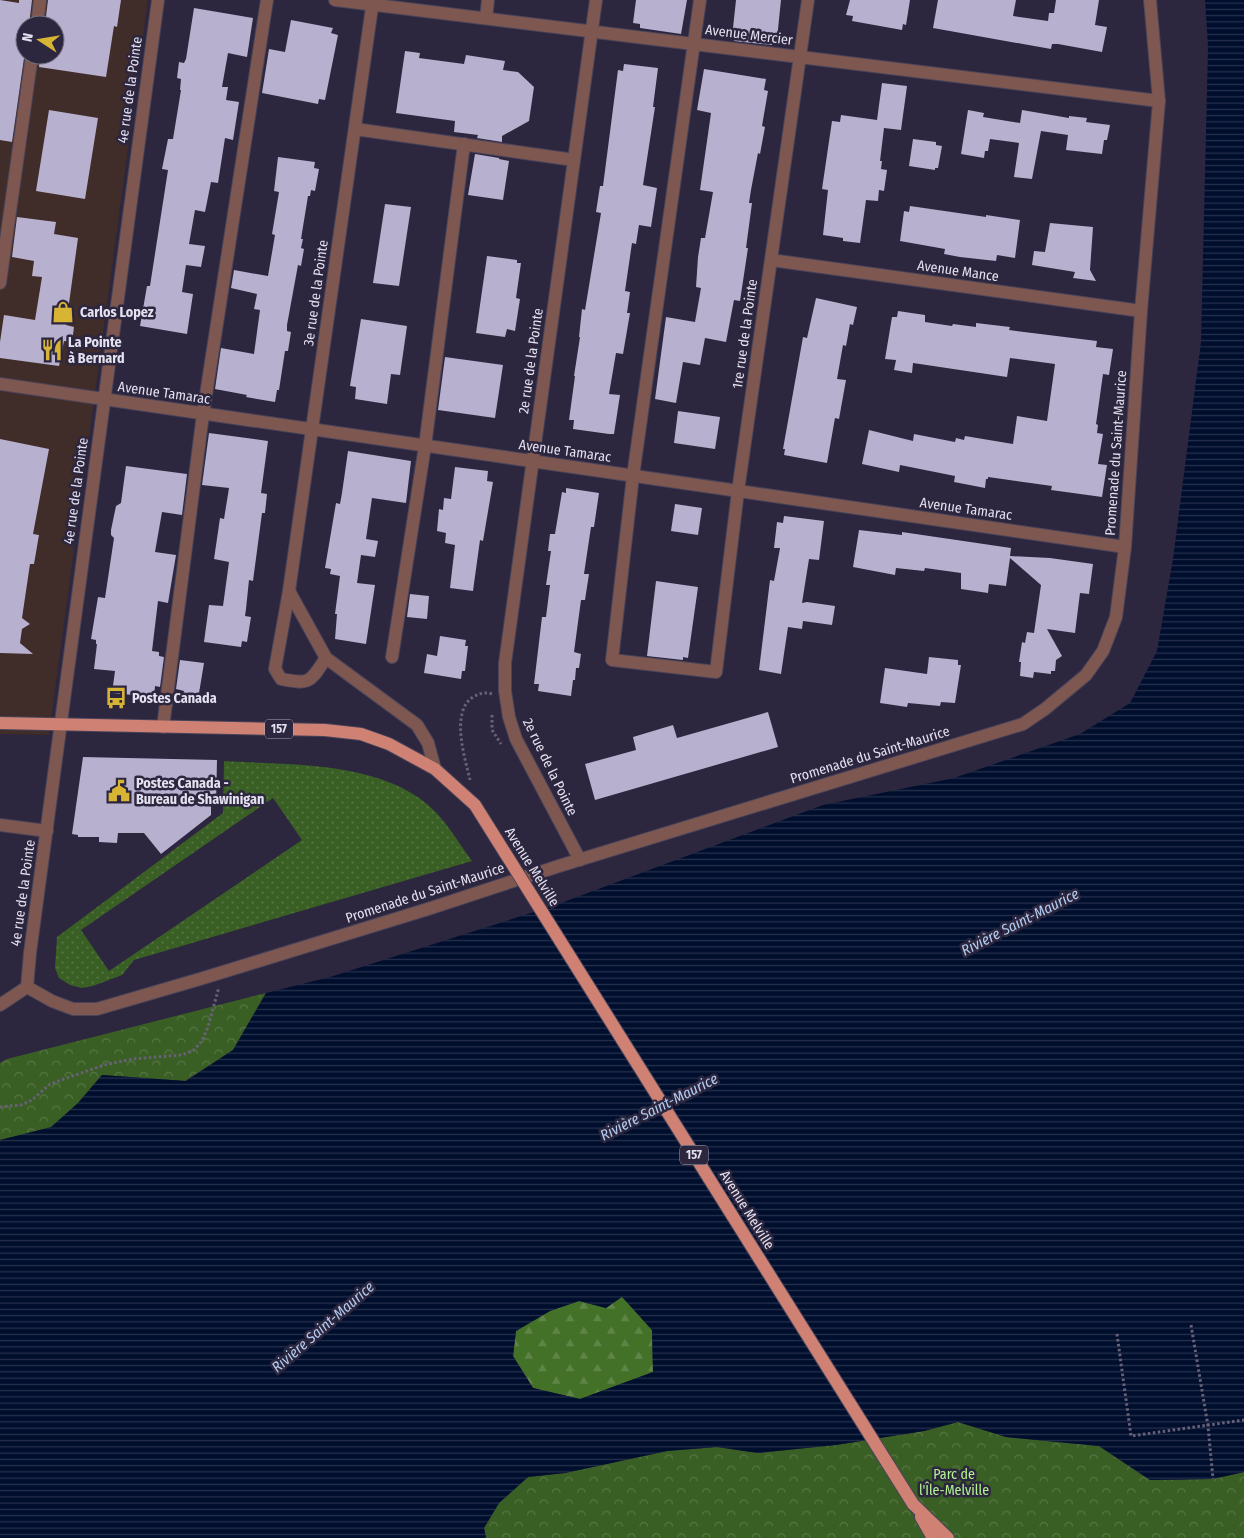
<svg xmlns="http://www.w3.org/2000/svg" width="1244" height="1538" font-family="'Fira Sans Condensed',sans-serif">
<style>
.commercial{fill:#402c29;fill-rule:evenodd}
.grass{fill:url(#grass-dots);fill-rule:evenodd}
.forest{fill:url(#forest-firs)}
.park{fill:url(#park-crowns)}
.water{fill:url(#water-rules);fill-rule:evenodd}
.building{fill:#b7b0cf}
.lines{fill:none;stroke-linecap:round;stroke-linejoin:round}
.minor-casing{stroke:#49445a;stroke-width:14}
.major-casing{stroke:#49445a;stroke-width:14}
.path{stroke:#676277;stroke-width:3;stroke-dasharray:2.5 2.5;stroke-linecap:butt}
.minor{stroke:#7e5750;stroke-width:12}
.major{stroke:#cf8274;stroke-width:12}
.major-bridge-casing{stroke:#49445a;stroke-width:14;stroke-linecap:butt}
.major-bridge{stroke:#cf8274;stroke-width:12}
.labels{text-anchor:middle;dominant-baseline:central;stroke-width:5;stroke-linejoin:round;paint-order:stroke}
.shield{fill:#2c263e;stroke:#ada9bb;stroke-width:1}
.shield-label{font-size:12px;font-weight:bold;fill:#e4e1f0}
.street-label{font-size:14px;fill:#e4e1f0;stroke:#2c263e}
.poi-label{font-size:14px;font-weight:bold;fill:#e4e1f0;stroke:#2c263e;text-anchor:start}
.park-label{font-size:14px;fill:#b1f38e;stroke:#2c263e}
.water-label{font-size:15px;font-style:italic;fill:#b2ccf1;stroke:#2c263e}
</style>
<defs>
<pattern id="grass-dots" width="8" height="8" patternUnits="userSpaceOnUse" patternTransform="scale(1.25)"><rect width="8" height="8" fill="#3a5f24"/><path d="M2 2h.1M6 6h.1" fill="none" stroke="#567644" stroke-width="1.8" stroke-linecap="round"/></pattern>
<pattern id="forest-firs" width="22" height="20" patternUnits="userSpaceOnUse" patternTransform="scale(1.25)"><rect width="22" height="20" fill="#437127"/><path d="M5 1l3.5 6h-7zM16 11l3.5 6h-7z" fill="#5e8547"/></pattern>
<pattern id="park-crowns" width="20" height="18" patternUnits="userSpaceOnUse" patternTransform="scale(1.25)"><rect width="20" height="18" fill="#3a5f24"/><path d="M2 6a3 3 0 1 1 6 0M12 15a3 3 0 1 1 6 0" fill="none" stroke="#567644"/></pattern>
<pattern id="water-rules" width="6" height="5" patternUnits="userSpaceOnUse" patternTransform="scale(1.25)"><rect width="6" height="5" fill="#000e2d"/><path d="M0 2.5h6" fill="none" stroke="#25314c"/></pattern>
</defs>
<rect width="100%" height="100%" fill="#2c263e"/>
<path class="commercial" d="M0 0H148L49 735 0 734ZM25 25H55V55H25Z"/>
<path class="grass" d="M224 761C287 765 376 761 427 804 445 819 458 842 472 861L134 960 122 975 93 986 82 988 70 985 59 978 55 968 57 937 223 813ZM273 798 302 840 109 971 81 930Z"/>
<path class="forest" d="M622 1296 652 1330 653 1372 580 1399 533 1388 513 1356 516 1331 550 1311 579 1301 606 1308Z"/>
<g class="park">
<path d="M266 993 233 1050 185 1081 102 1075 78 1103 51 1128 0 1140V1063L7 1059Z"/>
<path d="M958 1422 1006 1437 1099 1446 1150 1480 1213 1479 1244 1472V1538H486L484 1528 499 1503 528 1477 565 1473 667 1451 717 1447 758 1453 836 1445 924 1431Z"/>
</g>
<path class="water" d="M1205 0H1244V1472L1213 1479 1150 1480 1099 1446 1006 1437 958 1422 924 1431 836 1445 758 1453 717 1447 667 1451 565 1473 528 1477 499 1503 484 1528 486 1538H0V1140L51 1127 78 1103 102 1075 186 1081 233 1050 266 993 330 977 553 906 823 805 954 778 1080 734 1130 703 1157 651 1173 559 1201 342 1208 47ZM622 1297 652 1330 653 1372 580 1399 533 1388 513 1356 516 1331 550 1311 579 1301 606 1308Z"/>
<g class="building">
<path d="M0 0 19 3V0H32L29 25H25V51L12 142 0 140Z"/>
<path d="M48 0H121L117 27 114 26 106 77 39 67 40 55H55V25H45Z"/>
<path d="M636 0H687L681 34 640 28V24L633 23Z"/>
<path d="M736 0H781L777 39 773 38 772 45 734 41 736 28H733Z"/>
<path d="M850 0H910L906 25 903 24 902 30 852 21 853 16 846 15Z"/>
<path d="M938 0H1016L1013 16 1048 21 1049 13H1054L1056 0H1099L1095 25 1107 27 1102 52 1058 44H1052L1051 49 933 28Z"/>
<path d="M194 8 253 18 247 57 228 53 222 87H228L226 100 239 102 233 140 225 138 218 183 211 182 205 212 195 210 189 244 205 246 201 267 186 265 182 292 193 294 187 334 140 326 147 286H150L168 170 162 169 168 139H173L181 90H180L181 79 177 78 179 62 184 63 186 59Z"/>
<path d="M291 20 333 28 331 33 338 35 325 100 319 99 318 104 262 93 269 49 285 52Z"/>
<path d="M405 51 420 53 419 58 464 64 466 55 505 61 503 70 518 72 534 87 529 121 502 136V142L477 138 478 135 454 132 455 121 396 113Z"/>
<path d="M624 64 658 68 653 107H655L643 185 657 188 651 227 639 225 636 244 632 243 625 291 630 292 627 313H630L623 354 616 353 609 394 620 395 614 434H609L573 429 574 420H569L575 376H574L580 337H579L582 309 585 310 601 213 596 212 600 186H603L618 70 623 71Z"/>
<path d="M704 69 766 79 764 90 768 91 762 126 765 127 760 154 758 153 751 190 749 203H752L746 248H748L740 301 734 300 726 342 705 338 700 365 683 362 676 403 655 399 666 317 695 322 701 288 696 287 698 257 701 238H705L713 192 700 190 711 113 697 110Z"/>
<path d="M882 83 907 86 901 130 884 128 880 161H882L881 169 887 170 884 191 879 190 878 201 866 200 860 243 843 241V238L823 235 828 190 822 189 832 121 840 122 841 115 877 120Z"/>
<path d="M49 110 98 118 85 199 36 191Z"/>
<path d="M968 110 984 113 983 117 1020 123 1022 110 1069 118V116L1087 118 1086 122 1110 125 1107 140H1104L1102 154 1066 150 1068 135 1041 131 1032 179 1014 177 1019 143 990 139 988 151H985L984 158 961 154Z"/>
<path d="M913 139 936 142V145L942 146 938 168H935V170L909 166Z"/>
<path d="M475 154 499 158V159L509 161 503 200 468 195Z"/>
<path d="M278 157 315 162 314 168 319 169 315 191 311 190 310 196H308L301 239H303L301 248 304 249 301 266 298 265 287 325V331L291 332 288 351H285L279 390H277L275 402 246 397 247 395 215 389 221 348 254 354 260 310 254 309 257 294 231 288 234 270 268 276 275 235 272 234 279 192 274 191Z"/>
<path d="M385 204 411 207 399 286 373 283Z"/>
<path d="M910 206 986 217V215L1020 220 1015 258 997 255 996 261 960 257 944 254 945 249 900 241 904 211 909 212Z"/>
<path d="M17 217 56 222 54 234 78 238 66 325 74 327 72 342 64 341 59 366 0 358V342L4 315 35 320 42 277 32 276 34 261 12 257Z"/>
<path d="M1050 223 1093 227 1090 270 1096 281 1073 278 1075 272 1032 265 1034 251 1045 252Z"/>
<path d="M487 256 517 260V263H521L516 298 520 299 515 331 507 329 505 337 476 333Z"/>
<path d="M816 298 857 307 853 325 850 324 846 346 843 345 837 379 846 380 839 419 835 418 827 463 784 455 785 449H783L803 337 807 338Z"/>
<path d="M898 311 925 315V322L952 326 953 324 976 327V323L1010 327 1009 330 1097 341 1096 347 1113 349 1109 375 1103 374 1096 424 1098 425 1097 433 1103 434 1098 464 1107 465 1102 497 1051 490 1052 486 988 477V479H986L985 488 954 482 955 476 900 465 899 472 862 464 869 430 913 441 914 434 955 442 956 438 964 440 965 436 1013 444 1017 416 1047 421 1055 364 1010 358 1007 377 913 363 912 373 894 370 896 360 885 359 892 317H897Z"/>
<path d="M361 319 407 326 400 375 391 374 387 404 355 399 356 387 350 386Z"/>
<path d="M445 357 503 365 495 418 438 410Z"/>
<path d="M678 411 720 417 715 449 674 443Z"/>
<path d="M209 433 268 441 261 493 267 494 265 513H262L253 581 249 580 246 609 245 616 251 617 247 642 242 641 241 647 204 642 209 605 223 606 229 562 214 559 220 518 224 519 229 488 202 485Z"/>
<path d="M0 439 49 449 33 534 39 535 34 564H30L22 618 30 624 22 629 20 643 33 654 0 653Z"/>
<path d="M348 451 411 461 406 503 372 498 366 539 378 541 375 557 361 555 357 583 375 585 366 644 335 639 337 614H335L340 576 330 574 331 569 325 568 336 503 340 504 342 493Z"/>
<path d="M126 466 187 474 182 515 162 512 155 552 176 555 168 603 158 601 152 651 159 652V656L164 657 160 687 155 686 154 697 112 693 115 671 94 669 97 644H96V640L91 639 98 597 105 598 114 538 111 535V530L116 506 121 503Z"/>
<path d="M455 467 488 471 487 481 493 482 483 541 480 540 473 591 450 588 455 545 445 543 446 533 437 531 439 509 443 510 444 498 451 499Z"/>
<path d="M566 488 599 493 594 527H591L584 574H589L585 600H581L574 652 581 654 579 668H576L575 680H573L571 696 538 691 539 684H534L542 617H546L550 585H546L551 551H548L550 534H555L562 492 566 493Z"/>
<path d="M675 504 702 508 698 535 671 531Z"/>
<path d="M784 516 824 521 819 560 809 559 802 603 807 602 835 606 832 625 803 621 802 629 788 627 781 674 759 670 770 580 774 581 780 548H774L777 522 783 523Z"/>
<path d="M859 530 902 535V532L1011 548 1010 556 1050 558 1093 564 1089 594 1080 593 1075 633 1047 629 1062 656 1056 660 1055 671H1051V674L1034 672 1033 678 1020 676 1021 662H1019L1022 642 1025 643 1027 632 1034 633 1041 585 1010 558 1006 586 989 584 988 593 961 589V573L925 568 924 571 896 568 895 575 853 567Z"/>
<path d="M656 581 698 587 688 658 683 657V660L647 656Z"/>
<path d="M410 594 429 596 427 619 407 617Z"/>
<path d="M440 636 466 640 465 646H468L465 671H462L461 679 424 673 427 654 437 656Z"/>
<path d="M929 657 958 660V665H961L955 703 941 702 940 706 908 703 907 707 880 703 885 668 927 674Z"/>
<path d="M180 660 204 663 199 693 195 698 183 696 184 691 176 689Z"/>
<path d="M768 712 778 747 595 800 585 764 636 750 633 737 673 725 677 738Z"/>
<path d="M83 757 217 760 216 805H211V815L161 854 144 833H118L117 843 99 842V837H78V835L72 834Z"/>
</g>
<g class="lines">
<g class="minor-casing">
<g id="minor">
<path d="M335 0 1159 101"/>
<path d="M700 0 633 476 612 660 716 672 738 491 808 0"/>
<path d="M486 18 488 0"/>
<path d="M37 25 40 0"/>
<path d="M355 129 574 160"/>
<path d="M771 260 1141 311"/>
<path d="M0 283 32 55"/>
<path d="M0 384 1125 547"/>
<path d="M289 591 326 658 417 725 428 743 435 769"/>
<path d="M392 657 425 446 464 144"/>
<path d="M326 658C310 682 311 685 281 679L275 669 289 591 373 0"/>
<path d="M163 727 203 414 267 0"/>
<path d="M0 825 47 831"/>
<path d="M580 860 516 739 509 717 505 691V663L596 0"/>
<path d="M27 987 52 1001 73 1009H97L200 979 428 909 559 866 1023 724 1045 709 1086 675 1103 651 1116 617 1125 547 1141 311 1159 101 1150 0"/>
<path d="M27 987 30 953 158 0"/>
<path d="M0 1005 27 987"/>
</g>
</g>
<g class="major-casing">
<g id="major">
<path d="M0 723 325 730 361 734 389 744 435 769 475 805"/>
<path d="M913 1504 948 1538"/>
<path d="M921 1517 933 1538"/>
</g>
</g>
<g class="path">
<path d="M492 715V730L501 744"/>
<path d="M470 780C465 758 450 712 473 697 480 693 486 692 492 694"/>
<path d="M0 1107 21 1105 32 1100 50 1084 104 1065 132 1059 182 1055 194 1050 202 1041 208 1027 219 987"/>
<path d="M1191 1325 1208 1426 1213 1479"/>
<path d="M1117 1334 1131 1436 1244 1420"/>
</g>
<use href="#minor" class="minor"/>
<use href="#major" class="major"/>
<g class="major-bridge-casing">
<path id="major-bridge" d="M475 805 913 1504"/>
</g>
<use href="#major-bridge" class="major-bridge"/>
</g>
<defs>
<g id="shop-bare" transform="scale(1.725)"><path d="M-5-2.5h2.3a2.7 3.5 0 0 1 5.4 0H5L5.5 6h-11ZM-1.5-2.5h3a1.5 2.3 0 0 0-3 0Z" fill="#d8b434" stroke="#2c263e" stroke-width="2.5" paint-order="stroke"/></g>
<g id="restaurant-bare" transform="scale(1.725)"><path d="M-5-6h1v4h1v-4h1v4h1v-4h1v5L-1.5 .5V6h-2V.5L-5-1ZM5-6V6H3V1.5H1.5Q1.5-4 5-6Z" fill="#d8b434" stroke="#2c263e" stroke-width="2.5" paint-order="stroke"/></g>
<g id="bus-bare" transform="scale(1.725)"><path d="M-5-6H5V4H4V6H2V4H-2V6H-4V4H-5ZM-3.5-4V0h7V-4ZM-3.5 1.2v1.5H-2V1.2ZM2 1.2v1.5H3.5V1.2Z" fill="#d8b434" stroke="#2c263e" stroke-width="2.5" paint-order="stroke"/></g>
<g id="civic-bare" transform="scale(1.725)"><path d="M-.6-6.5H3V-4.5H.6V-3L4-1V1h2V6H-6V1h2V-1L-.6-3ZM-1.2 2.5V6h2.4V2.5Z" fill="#d8b434" stroke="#2c263e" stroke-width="2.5" paint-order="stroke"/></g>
</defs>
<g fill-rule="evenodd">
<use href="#shop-bare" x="63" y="312"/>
<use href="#restaurant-bare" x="52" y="350"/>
<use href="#bus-bare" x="116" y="698"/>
<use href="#civic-bare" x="119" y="791"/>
</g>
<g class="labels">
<g class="shield">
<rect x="265" y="719.5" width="28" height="19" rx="4"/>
<rect x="680" y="1145.5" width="28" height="19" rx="4"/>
</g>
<g class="shield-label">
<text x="279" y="729">157</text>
<text x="694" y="1155">157</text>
</g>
<g class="street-label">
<text transform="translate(749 35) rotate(7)">Avenue Mercier</text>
<text transform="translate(130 90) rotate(-82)">4e rue de la Pointe</text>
<text transform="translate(958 271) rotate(8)">Avenue Mance</text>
<text transform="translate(316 293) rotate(-82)">3e rue de la Pointe</text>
<text transform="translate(745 334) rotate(-82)">1re rue de la Pointe</text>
<text transform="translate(531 361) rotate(-82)">2e rue de la Pointe</text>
<text transform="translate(164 393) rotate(8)">Avenue Tamarac</text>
<text transform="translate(565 451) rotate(8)">Avenue Tamarac</text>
<text transform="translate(1116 453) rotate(-86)">Promenade du Saint-Maurice</text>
<text transform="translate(76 491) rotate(-82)">4e rue de la Pointe</text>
<text transform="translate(966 509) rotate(8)">Avenue Tamarac</text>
<text transform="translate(870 755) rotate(-17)">Promenade du Saint-Maurice</text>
<text transform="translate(550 767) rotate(64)">2e rue de la Pointe</text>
<text transform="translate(532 867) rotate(58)">Avenue Melville</text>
<text transform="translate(23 893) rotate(-82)">4e rue de la Pointe</text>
<text transform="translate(425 893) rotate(-18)">Promenade du Saint-Maurice</text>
<text transform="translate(747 1210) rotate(58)">Avenue Melville</text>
</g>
<g class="poi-label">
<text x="80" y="312">Carlos Lopez</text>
<text x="68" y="342">La Pointe<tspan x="68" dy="16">à Bernard</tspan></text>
<text x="132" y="698">Postes Canada</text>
<text x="136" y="783">Postes Canada -<tspan x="136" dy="16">Bureau de Shawinigan</tspan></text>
</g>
<g class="park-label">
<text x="954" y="1474">Parc de<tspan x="954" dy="16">l'Île-Melville</tspan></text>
</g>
<g class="water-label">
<text transform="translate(1020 922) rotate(-27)">Rivière Saint-Maurice</text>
<text transform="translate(659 1107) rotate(-27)">Rivière Saint-Maurice</text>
<text transform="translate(323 1327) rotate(-41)">Rivière Saint-Maurice</text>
</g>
</g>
<g transform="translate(40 40) rotate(282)"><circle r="24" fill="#2c263e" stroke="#767185"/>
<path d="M0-4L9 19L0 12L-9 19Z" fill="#d8b434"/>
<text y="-8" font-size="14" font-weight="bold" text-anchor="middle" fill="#e4e1f0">N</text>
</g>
</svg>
